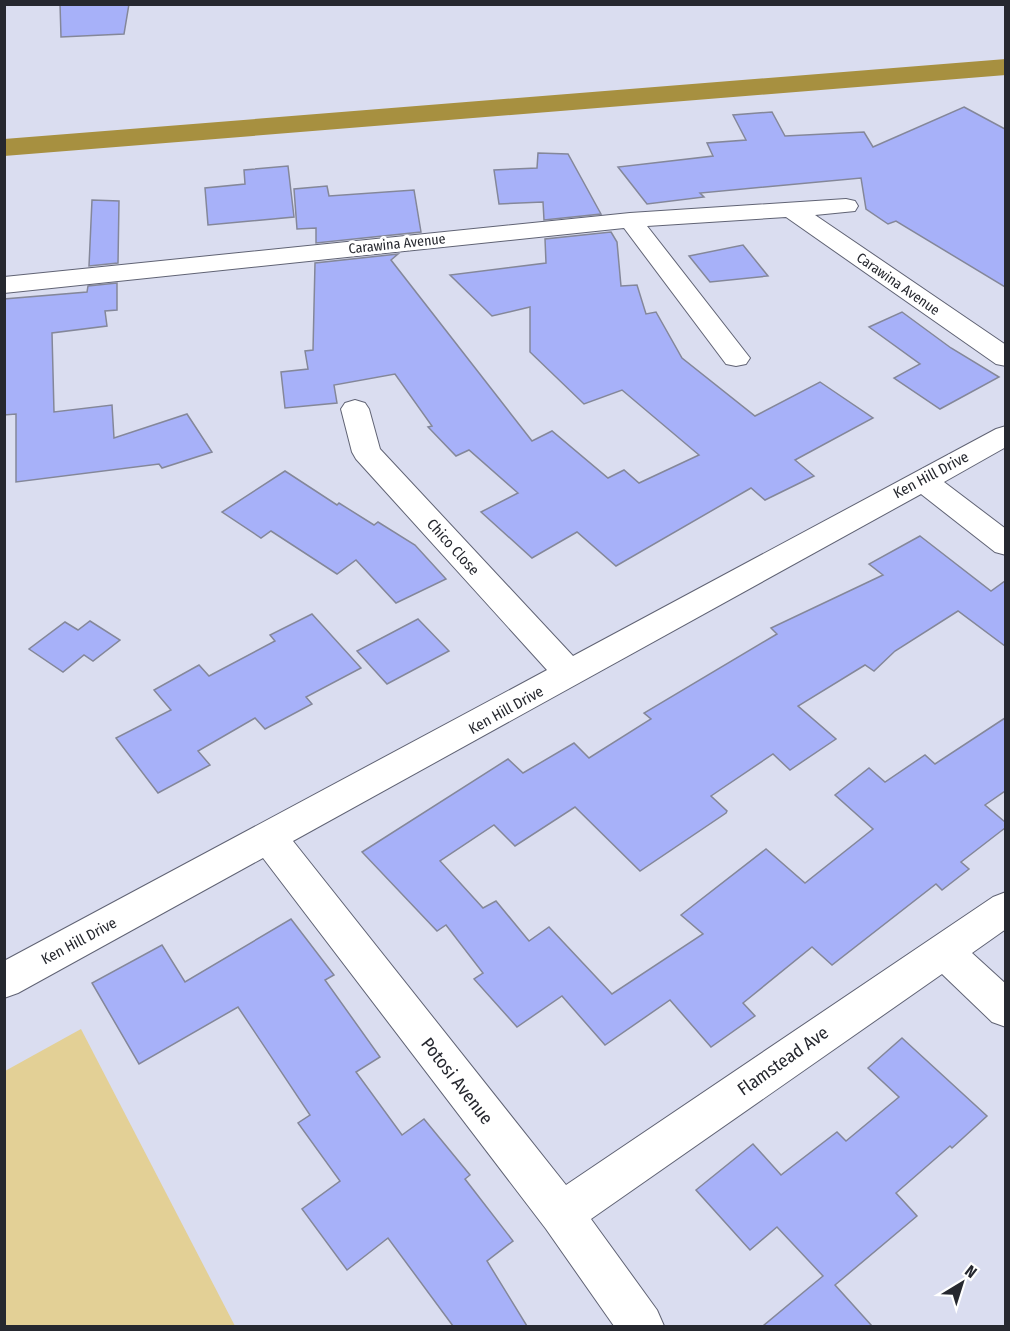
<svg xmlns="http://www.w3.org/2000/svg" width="1010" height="1331" font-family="'Fira Sans Condensed',sans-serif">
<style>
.green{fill:#e3d096}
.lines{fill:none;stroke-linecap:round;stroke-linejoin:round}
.canal{fill:#a79040;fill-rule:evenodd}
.building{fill:#a7b1f9;stroke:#848799;stroke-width:1.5}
.street-casing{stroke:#606374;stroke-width:2}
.street{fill:#fff;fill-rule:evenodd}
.labels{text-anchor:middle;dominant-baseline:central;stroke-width:6;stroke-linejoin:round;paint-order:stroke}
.far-street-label{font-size:14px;fill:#26282f;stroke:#fff}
.street-label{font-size:15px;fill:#26282f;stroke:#fff}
.near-street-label{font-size:18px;fill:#26282f;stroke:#fff}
</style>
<rect width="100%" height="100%" fill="#daddf0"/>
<path class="green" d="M81 1029 235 1326H5V1071Z"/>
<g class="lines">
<path class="canal" d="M1006 59V75L4 156V139Z"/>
</g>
<g class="building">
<path d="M60 4H129L124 34 61 37Z"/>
<path d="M964 107 1005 129V287L896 221 888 224 866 209 861 178 700 193 704 197 647 204 618 167 713 156 707 143 746 140 733 115 772 112 785 136 864 132 873 147Z"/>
<path d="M538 153 568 154 601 214 544 220 543 202 499 204 494 170 537 168Z"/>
<path d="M288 166 294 217 208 225 205 188 245 184 244 170Z"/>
<path d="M327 186 329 196 414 190 421 232 316 243V228L297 229 294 189Z"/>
<path d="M92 200 119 201 118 263 89 266Z"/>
<path d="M611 232 617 242 621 286 637 285 646 314 656 312 682 358 755 416 820 382 873 418 795 460 814 476 765 500 751 488 616 566 577 532 532 558 481 512 518 493 469 450 456 456 428 427 432 426 395 374 334 385 337 403 285 408 281 372 308 369 305 351 313 350 315 263 398 254 391 260 532 441 552 431 608 478 624 470 639 483 699 455 622 390 584 404 530 352V307L492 316 450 275 546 263 545 239Z"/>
<path d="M743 245 768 276 710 282 689 256Z"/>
<path d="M117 283V310L105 311 107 326 52 333 54 412 112 405 114 438 187 414 212 452 162 468 159 464 16 482V414L4 415V299L87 292 88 286Z"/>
<path d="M902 312 951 348 999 377 940 409 894 378 920 364 869 327Z"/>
<path d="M285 471 337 505 339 503 374 525 378 522 415 545 446 579 396 603 356 560 337 574 271 531 261 538 222 512Z"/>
<path d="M920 536 991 591 1005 581V646L958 611 895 651 874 671 865 665 798 706 836 739 790 770 773 754 711 796 727 811 726 813 640 871 575 807 515 846 494 825 440 861 483 908 496 901 529 941 549 927 612 994 703 934 681 915 766 849 805 883 873 829 835 795 869 768 885 782 925 755 935 764 1005 718V791L985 805 1005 822V828L961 862 969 869 942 890 936 884 832 965 812 947 743 1003 755 1016 711 1047 670 1000 605 1045 562 996 517 1027 474 979 483 973 446 925 437 931 362 852 508 759 523 773 574 743 589 758 651 719 644 713 777 634 771 628 883 575 869 564Z"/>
<path d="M312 614 361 668 306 697 312 704 265 729 255 718 198 751 210 765 158 793 116 738 171 710 154 690 199 665 209 676 275 641 270 635Z"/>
<path d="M418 619 449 651 387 684 357 651Z"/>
<path d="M90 621 120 640 93 661 84 655 63 672 29 649 65 622 78 630Z"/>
<path d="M291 919 334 975 325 980 380 1057 356 1072 402 1135 424 1119 470 1175 465 1179 513 1241 487 1261 527 1326H453L388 1238 347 1270 302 1209 340 1181 298 1123 310 1115 238 1007 139 1064 92 983 162 945 185 982Z"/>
<path d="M902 1038 987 1116 952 1148 950 1146 896 1193 917 1216 835 1285 872 1326H763L823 1276 777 1227 750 1250 696 1190 753 1144 781 1175 837 1132 846 1141 899 1097 868 1068Z"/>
</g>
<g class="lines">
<g class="street-casing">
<g id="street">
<path d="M846 199 855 201 858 206 855 211 815 215 1006 345V366L996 364 786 217 647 226 750 358 746 364 736 366 726 364 624 228 4 293V277L630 213Z"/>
<path d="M355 400 365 403 369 409 380 449 573 656 996 429 1006 426V447L944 482 1006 529V555L995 552 921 494 293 841 566 1185 993 897 1006 892V929L972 953 1006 984V1027L992 1022 942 974 591 1219 657 1310 664 1326H614L546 1229 263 858 18 993 4 998V961L547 670 356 459 352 452 341 409 345 403Z"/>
</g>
</g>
<use href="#street" class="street"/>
</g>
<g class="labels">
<g class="far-street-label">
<text transform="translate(397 244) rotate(-6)">Carawina Avenue</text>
<text transform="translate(898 284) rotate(35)">Carawina Avenue</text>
</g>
<g class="street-label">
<text transform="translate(931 475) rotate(-28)">Ken Hill Drive</text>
<text transform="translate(453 547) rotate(48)">Chico Close</text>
<text transform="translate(506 710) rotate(-29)">Ken Hill Drive</text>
<text transform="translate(79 941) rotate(-28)">Ken Hill Drive</text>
</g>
<g class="near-street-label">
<text transform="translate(783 1061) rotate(-35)">Flamstead Ave</text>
<text transform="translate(457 1081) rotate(52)">Potosi Avenue</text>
</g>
</g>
<rect width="1010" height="1331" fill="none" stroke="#26282f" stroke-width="12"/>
<g transform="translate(962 1283) rotate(38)" stroke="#ffffff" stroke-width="4.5" paint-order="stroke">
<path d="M0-4.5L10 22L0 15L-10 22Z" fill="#26282f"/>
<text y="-9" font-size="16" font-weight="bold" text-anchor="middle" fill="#26282f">N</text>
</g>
</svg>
